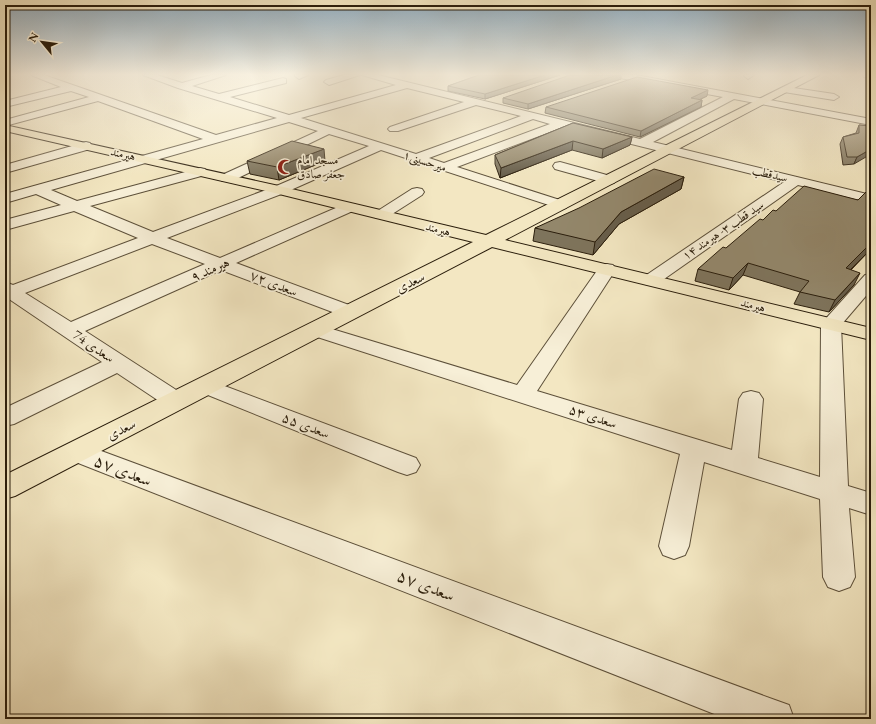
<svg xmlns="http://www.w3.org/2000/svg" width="876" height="724" font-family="'EB Garamond',Amiri,serif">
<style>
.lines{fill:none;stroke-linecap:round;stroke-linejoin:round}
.minor-casing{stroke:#5d503a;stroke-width:2}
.major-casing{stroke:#2b1e0c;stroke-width:2}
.minor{fill:#f7efd7;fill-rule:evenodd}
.major{fill:#f3e7c2;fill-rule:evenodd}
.wall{fill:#7e745c;stroke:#2b1e0c}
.shaded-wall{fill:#675e4b;stroke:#2b1e0c}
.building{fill:#93876b;stroke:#2b1e0c}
.labels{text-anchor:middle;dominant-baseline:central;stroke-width:3.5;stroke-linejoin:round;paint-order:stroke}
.far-street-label{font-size:12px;fill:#2b1e0c;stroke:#f7efd7}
.far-poi-label{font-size:12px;fill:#2b1e0c;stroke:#f7efd7;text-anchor:start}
.street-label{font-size:14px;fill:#2b1e0c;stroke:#f7efd7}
.near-street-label{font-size:17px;fill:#2b1e0c;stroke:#f7efd7}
</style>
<rect width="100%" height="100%" fill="#f3e7c2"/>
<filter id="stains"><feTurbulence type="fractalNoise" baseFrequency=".005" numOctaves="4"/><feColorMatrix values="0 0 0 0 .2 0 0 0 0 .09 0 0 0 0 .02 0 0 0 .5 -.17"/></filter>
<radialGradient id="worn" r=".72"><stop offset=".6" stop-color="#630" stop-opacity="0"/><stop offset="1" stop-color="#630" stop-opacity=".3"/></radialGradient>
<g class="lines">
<g class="minor-casing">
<g id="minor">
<path d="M31 75H44L216 135 277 118 178 88 143 75H157L182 83 211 75H226L192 86 219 94 283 78 286 79V83L230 97 289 115 396 85 362 75H378L640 139 723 97 620 78 616 75H636L871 119V125L734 99 653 142 871 195V203L798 185 657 284 651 285 645 284 642 280 645 276 784 182 563 127 457 167 566 202 568 205 566 208 561 209 381 150 284 193 167 238 220 258 345 204H355L357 207 355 210 236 263 357 308 360 312 357 316 350 318 343 316 221 270 85 331 184 395 188 401 184 407 176 409 168 407 117 373 14 424 5 426V408L102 362 9 299 5 300V282L13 285 138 238 74 211 5 230V220L61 205 36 194 5 203V194L203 139 98 101 5 126V120L89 97 71 91 5 107V101L61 87ZM407 88 464 102 390 127 388 129 390 131H398L476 105 521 116 416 154 301 118ZM533 119 550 124 444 163 429 158ZM289 122 318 131 222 175 220 178 222 181H232L329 134 369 146 274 187 153 232 90 206 205 175 207 172 205 169 200 168 77 201 51 190ZM152 244 205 264 71 322 25 293Z"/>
<path d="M308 75 299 79 295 76V75Z"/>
<path d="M344 75H360L329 85 324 82 326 80Z"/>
<path d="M754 75 748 79 744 76V75Z"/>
<path d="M863 75H871V79L864 77Z"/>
<path d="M787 87 834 94 839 97 834 100 784 92 782 90Z"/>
<path d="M86 142 90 143 92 146 90 149 5 173V165Z"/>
<path d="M560 162 614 177 616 180 614 183 609 184 555 169 553 166 555 163Z"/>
<path d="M417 188 422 189 424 192 422 195 386 218H376L373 215 376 212 412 189Z"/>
<path d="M607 264 613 265 616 269 537 391 732 450 739 399 743 393 751 391 759 393 763 399 758 458 820 477 821 324 865 275 871 274V290L841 325 848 486 871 493V515L849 508 855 577 850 587 839 591 828 587 823 577 820 499 704 462 689 546 685 555 674 559 663 555 659 546 680 454 308 334 305 330 308 326 315 324 322 326 517 385 601 265Z"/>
<path d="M206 379 416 458 420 465 416 472 407 475 398 472 198 391 194 386 198 381Z"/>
<path d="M77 442 775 700 789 705 794 719H727L68 459 64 452 68 445Z"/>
</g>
</g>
<g class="major-casing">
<path id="major" d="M807 75H819L505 240 871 328V340L492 247 15 496 5 499V475L473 242 279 194 5 131V125L279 186 486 235Z"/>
</g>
<use href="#minor" class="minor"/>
<use href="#major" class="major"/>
</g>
<g class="wall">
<path d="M479 75H560L485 99 448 91V86Z"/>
<path d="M621 79 528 109 503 103V98Z"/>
<path d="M707 96 699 100H702L701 107 640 137 545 113 546 107Z"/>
<path d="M573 123 632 137 630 145 602 158 572 150 500 178 495 164V155Z"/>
<path d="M859 125 871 126 854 164 843 165 840 144 843 137 856 133Z"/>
<path d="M247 161H325L279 180 250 174Z"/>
<path d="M684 177 681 189 619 224 593 255 533 241 535 228Z"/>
<path d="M871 192V249L851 270 854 285 829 312 794 304 800 292 743 275 729 290 695 281 698 269 776 211 858 200Z"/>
</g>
<g class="shaded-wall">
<path d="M545 75H560L485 99V94Z"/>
<path d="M617 75H621V79L528 109V104Z"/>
<path d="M708 90 707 96 690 104 691 98Z"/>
<path d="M702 100 701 107 640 137 641 131Z"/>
<path d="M632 137 630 145 602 158 603 149Z"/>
<path d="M573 141 572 150 500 178 501 168Z"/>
<path d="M324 149 325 161 279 180 277 167Z"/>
<path d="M871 149V154L854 164 857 157Z"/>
<path d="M684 177 681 189 619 224 593 255 595 242 621 212Z"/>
<path d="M871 243V249L840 280 846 268Z"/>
<path d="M748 263 743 275 729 290 733 278Z"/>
<path d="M860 273 854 285 829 312 835 300Z"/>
</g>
<g class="building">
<path d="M479 75H545L485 94 448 86Z"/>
<path d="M570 75H617L528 104 503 98Z"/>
<path d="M637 77 708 90 691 98 702 100 641 131 546 107Z"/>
<path d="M573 123 632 137 603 149 573 141 501 168 495 155Z"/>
<path d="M859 125 871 126V149L857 157H847L843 137 859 133Z"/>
<path d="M292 141 324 149 277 167 247 161Z"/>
<path d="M654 169 684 177 621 212 595 242 535 228 579 208Z"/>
<path d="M804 186 858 200 866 192H871V243L846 268 860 273 835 300 800 292 809 281 748 263 733 278 698 269 723 247 726 248 760 219 763 220 773 210 776 211Z"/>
</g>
<linearGradient id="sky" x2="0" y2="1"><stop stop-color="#91adc0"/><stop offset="0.42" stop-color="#faf4e4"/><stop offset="1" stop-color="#faf4e4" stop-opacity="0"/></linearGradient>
<rect width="876" height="177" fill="url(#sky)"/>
<defs>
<g id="mosque-bare" transform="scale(1.2)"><path d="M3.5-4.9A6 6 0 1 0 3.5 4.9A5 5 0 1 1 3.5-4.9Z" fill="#8f2418" stroke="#f7efd7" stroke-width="2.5" paint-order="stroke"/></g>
</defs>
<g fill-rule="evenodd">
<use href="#mosque-bare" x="285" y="167"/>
</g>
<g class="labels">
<g class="far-street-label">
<text transform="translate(123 154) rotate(13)">هیرمند</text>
<text transform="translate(425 161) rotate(18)">میرحسینی۱</text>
<text transform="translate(770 174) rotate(13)">سیدقطب</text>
<text transform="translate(438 229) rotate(14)">هیرمند</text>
<text transform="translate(723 230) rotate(-34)">سید قطب ۳- هیرمند ۱۴</text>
<text transform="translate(753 305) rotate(14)">هیرمند</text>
</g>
<g class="far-poi-label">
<text x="297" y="160">مسجد امام<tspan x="297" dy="14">جعفر صادق</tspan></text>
</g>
<g class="street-label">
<text transform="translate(210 269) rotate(-24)">هیرمند ۹</text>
<text transform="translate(410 282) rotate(-27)">سعدی</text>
<text transform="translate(274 283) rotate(21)">سعدی ۷۲</text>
<text transform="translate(94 346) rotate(34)">سعدی 74</text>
<text transform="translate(593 416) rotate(18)">سعدی ۵۳</text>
<text transform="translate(306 425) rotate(21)">سعدی ۵۵</text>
<text transform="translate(121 429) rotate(-27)">سعدی</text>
</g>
<g class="near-street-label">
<text transform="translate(123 470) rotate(21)">سعدی ۵۷</text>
<text transform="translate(426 585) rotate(21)">سعدی ۵۷</text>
</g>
</g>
<rect width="876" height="724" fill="none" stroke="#f3e7c2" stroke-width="20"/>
<rect x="6" y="6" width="864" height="712" fill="none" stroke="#2b1e0c" stroke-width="2"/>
<rect x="10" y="10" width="856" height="704" fill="none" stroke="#2b1e0c"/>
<g transform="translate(42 42) rotate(299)" stroke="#f7efd7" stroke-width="3" paint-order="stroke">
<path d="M0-3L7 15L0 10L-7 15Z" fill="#2b1e0c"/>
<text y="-6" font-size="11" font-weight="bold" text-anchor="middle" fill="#2b1e0c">N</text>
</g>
<rect width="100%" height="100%" filter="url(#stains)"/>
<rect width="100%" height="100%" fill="url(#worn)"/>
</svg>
